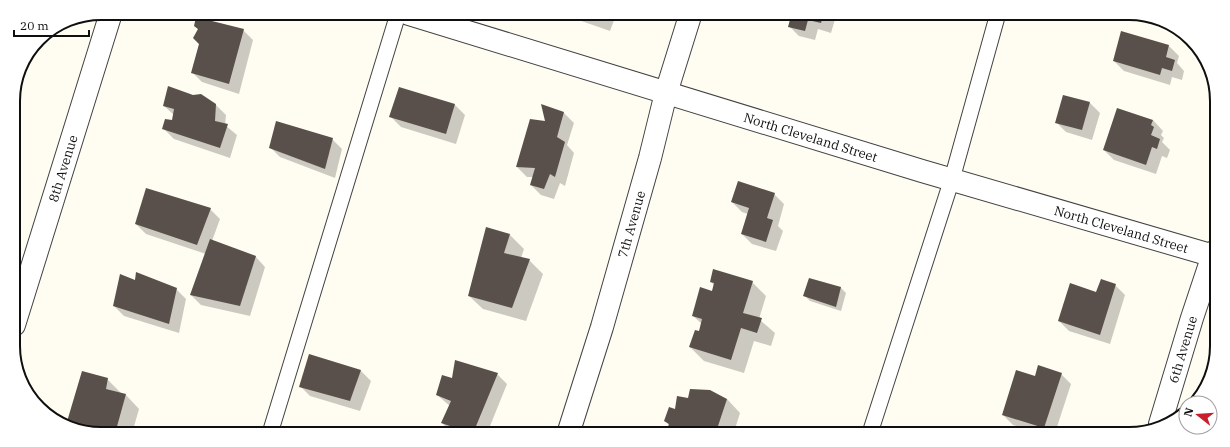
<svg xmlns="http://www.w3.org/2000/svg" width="1230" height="447" font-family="'IBM Plex Serif',serif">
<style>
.shadow{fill:#0003}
.building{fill:#59504b}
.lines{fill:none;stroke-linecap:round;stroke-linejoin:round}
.service-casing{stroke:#424242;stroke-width:17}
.minor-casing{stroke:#424242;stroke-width:24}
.tertiary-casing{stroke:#424242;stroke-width:24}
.service{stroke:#fff;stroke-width:15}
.minor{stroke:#fff;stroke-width:22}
.tertiary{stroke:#fff;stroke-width:22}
.labels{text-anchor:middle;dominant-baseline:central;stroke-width:4;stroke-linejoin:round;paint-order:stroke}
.street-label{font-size:13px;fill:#0f0f0f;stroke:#fff}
.rim{fill:none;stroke:#0f0f0f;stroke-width:2}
</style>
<rect width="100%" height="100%" fill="#fffcf1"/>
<g class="shadow">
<path d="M567 15H616L610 31 570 17Z"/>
<path d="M791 16H836L831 33 818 29 815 40 799 36 789 26Z"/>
<path d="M1152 18H1157L1175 30 1160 26Z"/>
<path d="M195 26 243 30 253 40 239 94 202 82 192 72 200 44 199 30Z"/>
<path d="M1122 32 1169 46 1179 56 1177 63 1184 71 1182 80 1172 77 1170 85 1124 71 1114 61Z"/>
<path d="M1063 96 1090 103 1100 113 1092 140 1066 132 1056 122Z"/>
<path d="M216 105 226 115 225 125 237 135 230 158 174 139 164 129 173 121 174 115 164 106Z"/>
<path d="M455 105 465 115 456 144 401 127 391 117Z"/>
<path d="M542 105 564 113 574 123 567 145 574 153 565 186 560 183 554 199 541 195 531 185 534 177H527L517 167 546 122Z"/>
<path d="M1153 120 1163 131 1161 135 1164 138 1162 142 1170 150 1167 158 1162 156 1156 174 1114 160 1104 150Z"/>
<path d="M332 139 342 149 335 178 280 157 270 147Z"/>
<path d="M774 194 784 204 778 226 783 231 776 251 752 244 742 234 748 214 742 212 732 202Z"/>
<path d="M210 209 220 219 212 241 255 256 265 267 250 316 201 305 191 295 206 254 146 234 136 224Z"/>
<path d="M487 228 510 235 524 249 521 258 529 260 543 274 526 321 483 309 469 296Z"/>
<path d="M136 281 176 289 186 299 179 333 124 316 114 306Z"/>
<path d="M711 282H752L766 296 759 319 775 333 771 346 754 341 744 373 704 361 690 347 699 332 702 324 693 316 712 292 714 285Z"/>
<path d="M1115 285 1125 295 1110 344 1069 331 1059 321 1097 293Z"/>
<path d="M841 288 846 293 841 311 810 301 805 296Z"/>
<path d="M310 355 361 371 371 381 360 411 310 396 300 386Z"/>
<path d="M497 374 507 384 488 431H450L442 423 450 406 437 395 453 379Z"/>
<path d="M1061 374 1071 384 1055 433H1040L1013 425 1003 415 1035 377Z"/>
<path d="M107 379 122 394 126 395 139 409 133 430 73 429 67 425Z"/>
<path d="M688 399H727L740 413 734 432H667L669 425 665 421Z"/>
</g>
<g class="building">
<path d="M791 16H823L821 23 808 20 805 31 788 27Z"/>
<path d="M196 17 244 29 229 84 191 73 199 44 193 38 198 29 194 26Z"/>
<path d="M1121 31 1169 45 1166 57 1175 60 1172 71 1162 68 1160 75 1113 61Z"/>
<path d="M168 86 193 95 201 94 216 104 215 121 228 124 220 148 162 129 165 119 172 120 174 109 163 106Z"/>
<path d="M399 87 455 104 446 134 389 117Z"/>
<path d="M1063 95 1090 102 1082 130 1055 123Z"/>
<path d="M541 104 564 112 557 137 565 142 555 177 550 174 544 189 530 185 535 168 516 167 530 119 545 121Z"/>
<path d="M1117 108 1153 120 1151 125 1154 127 1151 135 1160 139 1157 149 1152 147 1146 165 1103 150Z"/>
<path d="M276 121 333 138 325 169 269 148Z"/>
<path d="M738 181 775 193 767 218 773 220 766 242 741 234 749 208 731 202Z"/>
<path d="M146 188 211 208 197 245 135 224Z"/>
<path d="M486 227 510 234 504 253 530 259 512 308 468 296Z"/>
<path d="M210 239 256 256 240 306 190 295Z"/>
<path d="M713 269 753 281 743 313 762 318 757 333 741 328 731 360 689 347 695 330 699 331 702 319 692 316 700 287 712 291 714 283 710 282Z"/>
<path d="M136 272 177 288 169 324 113 306 120 274 135 280Z"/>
<path d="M809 278 841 287 836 307 803 296Z"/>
<path d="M1101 279 1116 284 1100 335 1058 321 1070 283 1096 292Z"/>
<path d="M309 354 361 370 350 401 299 387Z"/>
<path d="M455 360 498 373 474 431H465L441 423 451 401 436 395 442 375 452 378Z"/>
<path d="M1038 365 1062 373 1044 428 1002 415 1016 370 1035 376Z"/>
<path d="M82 371 108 378 106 389 126 394 116 430 73 429 66 425Z"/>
<path d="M690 389 710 390 727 399 716 432H666L669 424 664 421 669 407 675 409 677 396 688 398Z"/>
</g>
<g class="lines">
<g class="service-casing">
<g id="service">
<path d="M271 430 398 14"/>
<path d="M870 433 952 179 997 17"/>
</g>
</g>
<g class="minor-casing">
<g id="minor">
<path id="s1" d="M409 14 922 171 1214 256"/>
<path id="s2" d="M1160 424 1192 318 1214 252"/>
<path id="s3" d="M569 431 602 327 650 158 666 93 690 16"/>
</g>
</g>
<g class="tertiary-casing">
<g id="tertiary">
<path id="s4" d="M14 325 111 13"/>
</g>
</g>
<use href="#service" class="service"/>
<use href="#minor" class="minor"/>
<use href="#tertiary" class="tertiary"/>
</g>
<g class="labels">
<g class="street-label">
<text stroke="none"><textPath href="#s1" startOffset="420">North Cleveland Street</textPath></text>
<text stroke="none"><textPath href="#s4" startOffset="164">8th Avenue</textPath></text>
<text stroke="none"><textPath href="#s3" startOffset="216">7th Avenue</textPath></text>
<text stroke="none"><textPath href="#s1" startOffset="744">North Cleveland Street</textPath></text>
<text stroke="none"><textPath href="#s2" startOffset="78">6th Avenue</textPath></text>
</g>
</g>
<path d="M0 0H1230V447H0ZM101 20H1129A81 81 0 0 1 1210 101V346A81 81 0 0 1 1129 427H101A81 81 0 0 1 20 346V101A81 81 0 0 1 101 20Z" fill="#fff" fill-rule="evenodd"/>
<path class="rim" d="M101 20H1129A81 81 0 0 1 1210 101V346A81 81 0 0 1 1129 427H101A81 81 0 0 1 20 346V101A81 81 0 0 1 101 20Z"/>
<g transform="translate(1198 415) rotate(287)"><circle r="19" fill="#ffffff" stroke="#9f9f9f"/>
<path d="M0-3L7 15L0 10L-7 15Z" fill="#c91e2b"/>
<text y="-6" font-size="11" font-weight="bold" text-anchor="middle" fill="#0f0f0f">N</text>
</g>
<path d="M14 30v6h75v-6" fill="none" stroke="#0f0f0f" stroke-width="2"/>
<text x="20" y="30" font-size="12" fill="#0f0f0f" stroke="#ffffff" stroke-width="3" paint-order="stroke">20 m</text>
</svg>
